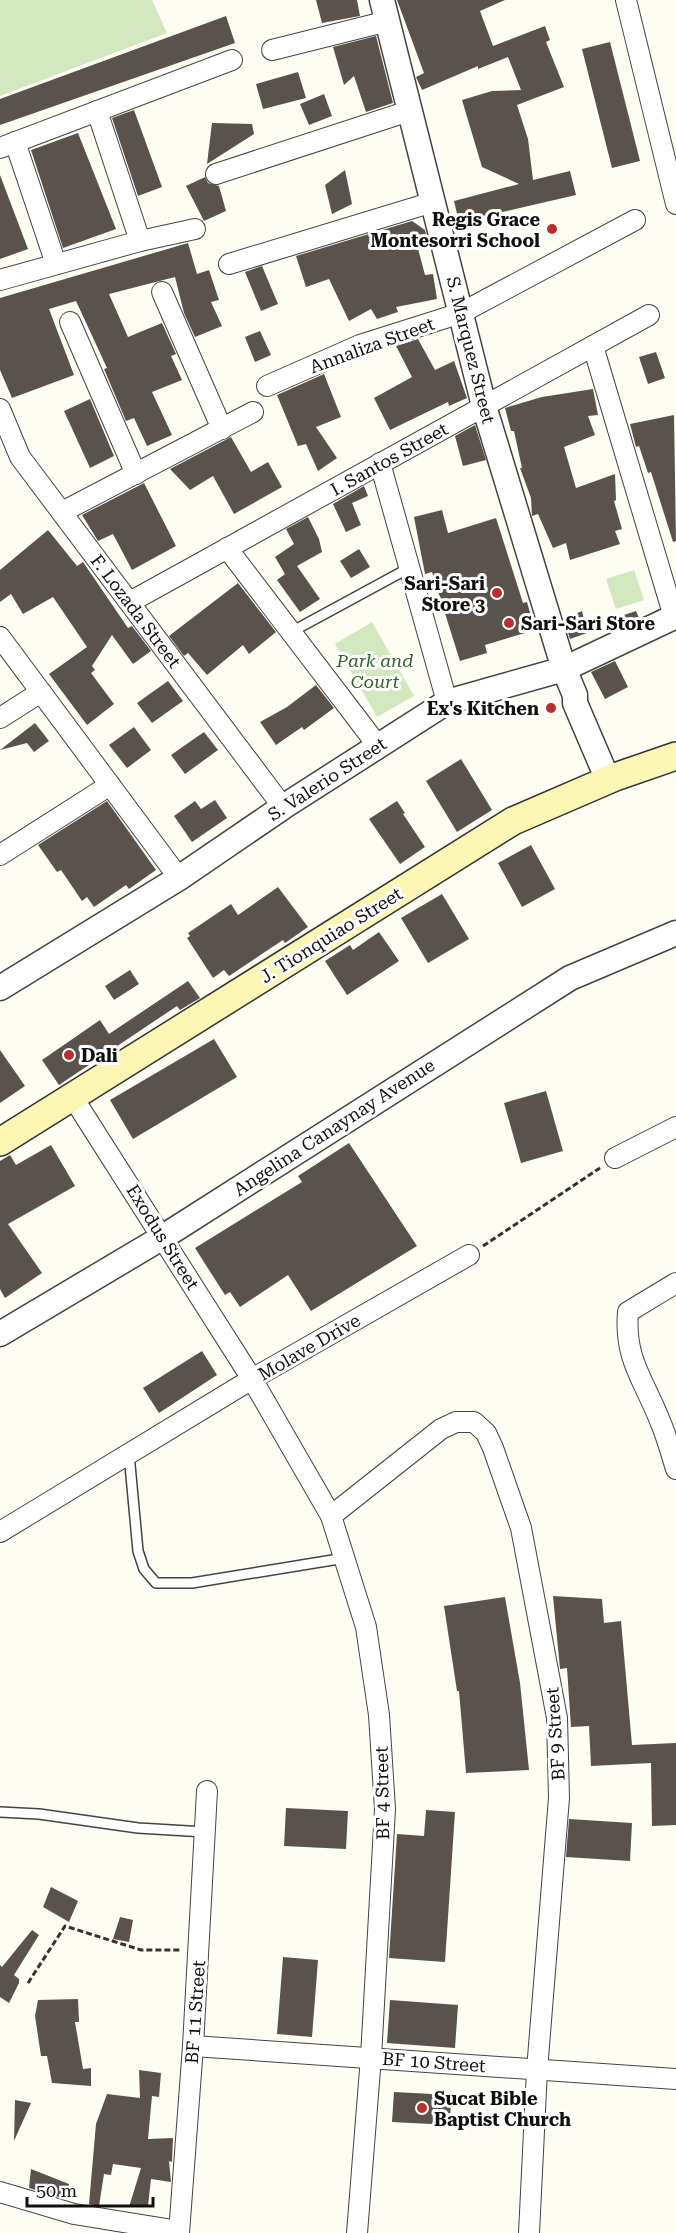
<svg xmlns="http://www.w3.org/2000/svg" width="676" height="2233" font-family="'Roboto Serif',serif">
<style>
.green{fill:#d2e8bf}
.building{fill:#59524d}
.lines{fill:none;stroke-linecap:round;stroke-linejoin:round}
.service-casing{stroke:#434343;stroke-width:12}
.minor-casing{stroke:#434343;stroke-width:22}
.tertiary-casing{stroke:#434343;stroke-width:27}
.secondary-casing{stroke:#323232;stroke-width:30}
.path{stroke:#323232;stroke-width:3;stroke-dasharray:6 3;stroke-linecap:butt}
.service{stroke:#fff;stroke-width:9}
.minor{stroke:#fff;stroke-width:20}
.tertiary{stroke:#fff;stroke-width:24}
.secondary{stroke:#fbf6b3;stroke-width:27}
.poi-dot{fill:#bb2e2e;stroke:#fff;stroke-width:2}
.labels{text-anchor:middle;dominant-baseline:central;stroke-width:6;stroke-linejoin:round;paint-order:stroke}
.poi-label{font-size:18px;font-weight:bold;fill:#101010;stroke:#fff;text-anchor:end}
.street-label{font-size:18px;fill:#101010;stroke:#fff}
.park-label{font-size:18px;font-style:italic;fill:#2e6623;stroke:#fff}
</style>
<rect width="100%" height="100%" fill="#fefdf4"/>
<g class="green">
<path d="M0 0H152L167 33 0 96Z"/>
<path d="M634 570 644 600 616 609 606 579Z"/>
<path d="M372 622 414 696 377 717 335 644Z"/>
</g>
<g class="building">
<path d="M316 0H357L360 16 322 23Z"/>
<path d="M397 0H505L480 11 493 46 545 26 550 40 546 42 564 87 517 105 528 139 533 180 570 171 576 195 459 222 454 201 519 184 482 167 462 100 492 91 521 90 508 57 478 69V66L422 90 416 77 424 73Z"/>
<path d="M226 16 235 43 0 125V99Z"/>
<path d="M376 36 393 103 366 112 354 76 344 85 333 47Z"/>
<path d="M610 42 640 161 612 168 582 49Z"/>
<path d="M298 72 306 98 263 109 256 84Z"/>
<path d="M324 94 332 116 309 125 300 104Z"/>
<path d="M134 110 162 187 138 196 112 118Z"/>
<path d="M212 123 252 124 254 134 207 164Z"/>
<path d="M78 133 116 229 63 248 31 150Z"/>
<path d="M345 170 352 204 332 214 325 185Z"/>
<path d="M0 175 28 249 0 259Z"/>
<path d="M205 177 208 183 219 186 226 211 204 221 186 186Z"/>
<path d="M412 221 425 230 428 243 417 245 425 275 433 274 437 299 396 307 398 312 377 319 371 309 349 321 329 279 306 287 296 256Z"/>
<path d="M188 243 197 274 209 270 219 300 211 302 222 326 195 337 184 313 175 277 109 294 128 337 162 323 176 354 171 356 182 380 152 392 172 435 147 446 134 418 126 421 104 369 107 368 76 301 49 309 74 375 12 398 0 370V298Z"/>
<path d="M262 266 278 304 261 311 245 272Z"/>
<path d="M260 331 271 355 255 362 245 337Z"/>
<path d="M418 339 435 370 454 361 467 398 449 406 448 402 390 430 374 398 412 377 396 346Z"/>
<path d="M656 352 665 378 648 384 639 357Z"/>
<path d="M324 374 341 417 316 427 337 458 318 471 306 444 298 446 277 395Z"/>
<path d="M593 389 598 415 588 416 595 435 564 447 576 488 615 474 616 500 614 501 622 529 615 531 620 544 570 560 566 543 553 548 538 514 532 516 531 498 520 468H522L514 431H511L505 408 542 397Z"/>
<path d="M90 399 114 456 90 468 64 411Z"/>
<path d="M674 415 676 541 673 542 651 472 648 473 639 446 636 447 630 424Z"/>
<path d="M475 425 486 460 463 466 455 436Z"/>
<path d="M231 437 251 472 268 462 282 487 234 514 213 476 190 490 170 469Z"/>
<path d="M144 483 176 546 132 570 113 534 98 541 82 515Z"/>
<path d="M364 486 368 496 352 503 361 525 346 532 333 504Z"/>
<path d="M442 510 448 533 496 518 523 603 527 602 535 630 485 645 487 653 460 661 432 572 425 574 414 517Z"/>
<path d="M308 517 319 539 322 552 297 566 320 599 300 612 277 580 285 574 275 557 294 544 286 529Z"/>
<path d="M48 530 77 566 83 562 128 628 132 626 151 651 133 664 112 635 92 666 95 670 91 673 114 704 87 725 49 674 87 647 53 597 23 614 11 594 0 602V570Z"/>
<path d="M359 549 370 567 351 578 340 561Z"/>
<path d="M238 583 276 632 249 654 243 645 207 675 188 653 184 656 169 636Z"/>
<path d="M582 611 587 633 570 639 564 619Z"/>
<path d="M636 611 639 618 616 629 615 618Z"/>
<path d="M615 661 628 687 605 699 591 672Z"/>
<path d="M168 681 183 701 152 723 137 703Z"/>
<path d="M316 685 334 708 304 730 302 727 276 745 260 722 287 707Z"/>
<path d="M35 723 49 741 34 752 27 743 0 750Z"/>
<path d="M134 727 151 750 127 768 109 745Z"/>
<path d="M204 732 218 750 185 774 171 755Z"/>
<path d="M461 759 492 810 457 832 426 781Z"/>
<path d="M215 800 227 818 192 842 174 816 195 801 201 809Z"/>
<path d="M107 801 156 870 129 889 126 885 94 907 87 897 82 901 61 870 57 872 38 845Z"/>
<path d="M397 801 405 813 403 814 425 847 400 864 369 819Z"/>
<path d="M531 845 555 889 522 907 498 863Z"/>
<path d="M278 887 308 927 285 943 283 940 229 976 224 970 213 978 187 938 190 936 188 933 231 904 238 915Z"/>
<path d="M442 894 469 939 428 963 401 918Z"/>
<path d="M379 932 399 961 347 995 325 961 350 945 353 950Z"/>
<path d="M130 970 139 984 114 1000 105 986Z"/>
<path d="M188 981 200 998 180 1010 177 1006 59 1085 42 1060 100 1020 109 1034Z"/>
<path d="M214 1039 237 1077 133 1139 110 1100Z"/>
<path d="M0 1050 25 1086 0 1103Z"/>
<path d="M546 1091 563 1151 521 1163 504 1103Z"/>
<path d="M349 1143 417 1246 311 1311 288 1275 240 1307 230 1292 225 1295 195 1248 302 1182 298 1176Z"/>
<path d="M51 1145 75 1186 8 1224 42 1273 5 1298 0 1289V1161L10 1155 16 1165Z"/>
<path d="M202 1351 217 1375 159 1413 143 1388Z"/>
<path d="M553 1596 602 1599 604 1623 621 1621 632 1745 676 1743V1825L652 1826 651 1763 591 1766 589 1726 571 1727 567 1668 560 1669Z"/>
<path d="M505 1597 520 1683 529 1770 466 1773 459 1691H457L444 1606Z"/>
<path d="M286 1808 348 1811 346 1849 284 1846Z"/>
<path d="M426 1810 455 1812 445 1962 389 1958 397 1834 424 1836Z"/>
<path d="M569 1819 632 1823 630 1861 566 1857Z"/>
<path d="M51 1887 78 1901 69 1922 43 1907Z"/>
<path d="M120 1917 133 1920 129 1942 113 1939Z"/>
<path d="M32 1930 39 1935 14 1975 19 1979V1983L9 2003 0 1997V1965L2 1967Z"/>
<path d="M283 1957 318 1960 312 2037 277 2034Z"/>
<path d="M78 1999 79 2022H75L83 2069 91 2068V2086L52 2083 47 2056H41L35 2016 38 2000Z"/>
<path d="M390 2000 458 2005 455 2048 387 2043Z"/>
<path d="M139 2070 161 2073 159 2097 152 2096 148 2139 173 2138 172 2162 169 2161 171 2182 151 2179 148 2206 129 2207 141 2168 113 2164 111 2175 104 2174 99 2206 89 2204 96 2124 107 2094 140 2098Z"/>
<path d="M394 2092 451 2095 450 2125 392 2122Z"/>
<path d="M15 2100 31 2103 14 2141Z"/>
<path d="M31 2169 69 2184 65 2199 29 2188Z"/>
</g>
<g class="lines">
<g class="service-casing">
<g id="service">
<path d="M293 631 409 568"/>
<path d="M129 1454 138 1551 144 1569 156 1583H192L345 1558"/>
<path d="M0 1812 39 1814 138 1828 205 1832"/>
</g>
</g>
<g class="minor-casing">
<g id="minor">
<path d="M626 0 676 204"/>
<path d="M272 50 388 21"/>
<path d="M97 111 140 241 195 229"/>
<path d="M15 142 56 264"/>
<path d="M0 148 232 60"/>
<path d="M216 174 409 111"/>
<path d="M229 264 433 202"/>
<path d="M0 280 140 241"/>
<path d="M162 292 222 429"/>
<path d="M70 322 136 474"/>
<path d="M593 346 674 617"/>
<path d="M267 386 360 345 461 313 635 220"/>
<path d="M0 409 20 457 283 807"/>
<path d="M380 463 447 702"/>
<path d="M62 512 253 412"/>
<path d="M227 548 378 746"/>
<path d="M130 602 649 315"/>
<path d="M0 637 179 878"/>
<path d="M0 718 41 692"/>
<path d="M0 855 110 785"/>
<path d="M72 1096 252 1379 331 1516 366 1627 379 1715 385 1809 371 2057 357 2233"/>
<path d="M615 1158 676 1127"/>
<path d="M676 1283 628 1312C624 1359 644 1380 660 1421 667 1437 671 1453 676 1469"/>
<path d="M331 1516 441 1429 456 1422H474L486 1433 493 1448 521 1528 557 1718 559 1798 537 2070 529 2233"/>
<path d="M0 1532 252 1379 469 1255"/>
<path d="M193 2046 676 2079"/>
<path d="M0 2192 74 2214 179 2231"/>
<path d="M179 2233 193 2046 207 1791"/>
</g>
</g>
<g class="tertiary-casing">
<g id="tertiary">
<path d="M382 0 484 406 564 669 575 695V703L608 780"/>
<path d="M0 988 179 878 283 807 447 702 564 669 676 616"/>
<path d="M0 1334 163 1237 570 978 676 933"/>
</g>
</g>
<g class="secondary-casing">
<path id="secondary" d="M0 1142 513 821 615 777 676 756"/>
</g>
<g class="path">
<path d="M483 1246 600 1168"/>
<path d="M28 1983 65 1926 141 1950H182"/>
</g>
<use href="#service" class="service"/>
<use href="#minor" class="minor"/>
<use href="#tertiary" class="tertiary"/>
<use href="#secondary" class="secondary"/>
</g>
<g class="poi-dot">
<circle cx="552" cy="229" r="6"/>
<circle cx="497" cy="593" r="6"/>
<circle cx="509" cy="623" r="6"/>
<circle cx="551" cy="708" r="6"/>
<circle cx="69" cy="1055" r="6"/>
<circle cx="422" cy="2108" r="6"/>
</g>
<g class="labels">
<g class="poi-label">
<text x="540" y="219">Regis Grace<tspan x="540" dy="21">Montesorri School</tspan></text>
<text x="485" y="583">Sari-Sari<tspan x="485" dy="21">Store 3</tspan></text>
<text x="521" y="623" text-anchor="start">Sari-Sari Store</text>
<text x="539" y="708">Ex's Kitchen</text>
<text x="81" y="1055" text-anchor="start">Dali</text>
<text x="434" y="2098" text-anchor="start">Sucat Bible<tspan x="434" dy="21">Baptist Church</tspan></text>
</g>
<g class="street-label">
<text transform="translate(372 345) rotate(-20)">Annaliza Street</text>
<text transform="translate(471 350) rotate(76)">S. Marquez Street</text>
<text transform="translate(389 459) rotate(-29)">I. Santos Street</text>
<text transform="translate(136 611) rotate(53)">F. Lozada Street</text>
<text transform="translate(327 779) rotate(-33)">S. Valerio Street</text>
<text transform="translate(331 935) rotate(-32)">J. Tionquiao Street</text>
<text transform="translate(334 1127) rotate(-33)">Angelina Canaynay Avenue</text>
<text transform="translate(163 1237) rotate(58)">Exodus Street</text>
<text transform="translate(309 1347) rotate(-30)">Molave Drive</text>
<text transform="translate(555 1734) rotate(-94)">BF 9 Street</text>
<text transform="translate(382 1793) rotate(-91)">BF 4 Street</text>
<text transform="translate(195 2012) rotate(-86)">BF 11 Street</text>
<text transform="translate(434 2062) rotate(4)">BF 10 Street</text>
</g>
<g class="park-label">
<text x="375" y="660">Park and<tspan x="375" dy="21">Court</tspan></text>
</g>
</g>
<path d="M27 2197v9h126v-9" fill="none" stroke="#101010" stroke-width="3"/>
<text x="36" y="2197" font-size="18" fill="#101010" stroke="#ffffff" stroke-width="4.5" paint-order="stroke">50 m</text>
</svg>
